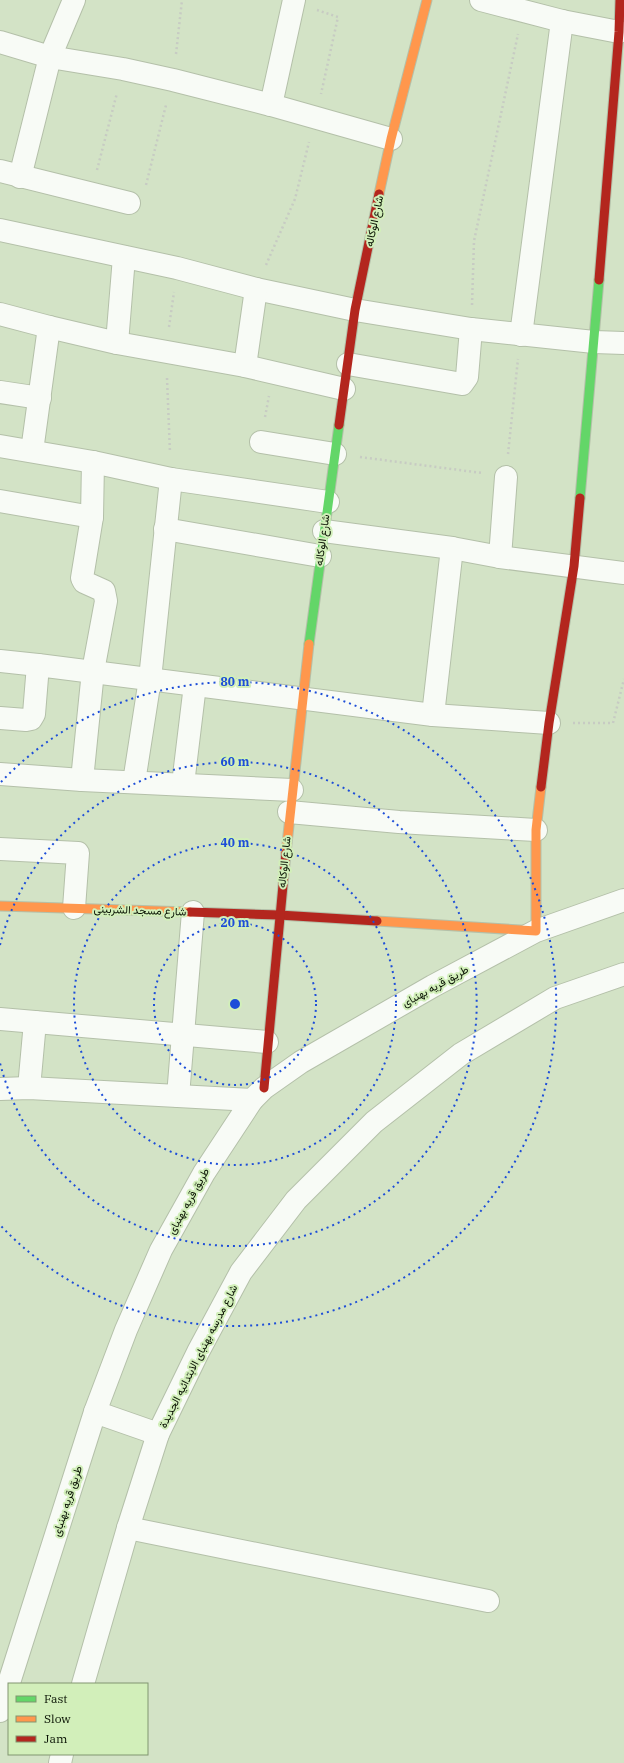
<svg xmlns="http://www.w3.org/2000/svg" width="624" height="1763" font-family="'IBM Plex Serif',Vazirmatn,serif">
<style>
.lines{fill:none;stroke-linecap:round;stroke-linejoin:round}
.street-casing{stroke:#b4c0a9;stroke-width:24}
.fast-casing{stroke:#b4c0a9;stroke-width:11}
.slow-casing{stroke:#b4c0a9;stroke-width:11}
.jam-casing{stroke:#b4c0a9;stroke-width:11}
.path{stroke:#c7cbc3;stroke-width:2.5;stroke-dasharray:2 3;stroke-linecap:butt}
.street{stroke:#f8fbf6;stroke-width:22}
.fast{stroke:#63d668;stroke-width:9}
.slow{stroke:#ff974d;stroke-width:9}
.jam{stroke:#b3261e;stroke-width:9}
.ring{fill:none;stroke:#1d4ed8;stroke-width:2;stroke-dasharray:2 4}
.labels{text-anchor:middle;dominant-baseline:central;stroke-width:4;stroke-linejoin:round;paint-order:stroke}
.street-label{font-size:11px;fill:#081102;stroke:#d2efba}
.centre{fill:#1d4ed8;stroke:#d2efba;stroke-width:2}
.ring-label{font-size:12px;text-anchor:middle;font-weight:bold;fill:#1d4ed8;stroke:#d2efba;stroke-width:4;stroke-linejoin:round;paint-order:stroke}
</style>
<rect width="100%" height="100%" fill="#d3e3c6"/>
<g class="lines">
<g class="street-casing">
<g id="street">
<path d="M481 0 562 21 619 32"/>
<path d="M0 42 50 57 123 69 173 80 271 105 391 139"/>
<path d="M271 105 294 0"/>
<path d="M0 171 129 203"/>
<path d="M20 177 50 57 74 0"/>
<path d="M0 230 177 268 256 289 355 310 471 329 594 342 624 343"/>
<path d="M0 314 49 327 117 343 245 366 344 389"/>
<path d="M521 335 562 21"/>
<path d="M117 343 124 257"/>
<path d="M348 364 462 384 467 377 471 329"/>
<path d="M245 366 256 289"/>
<path d="M0 392 40 398"/>
<path d="M261 442 335 454"/>
<path d="M0 446 93 462 171 479 328 502"/>
<path d="M32 451 49 327"/>
<path d="M0 501 92 517"/>
<path d="M165 529 320 556"/>
<path d="M324 531 452 548 500 557 624 573"/>
<path d="M500 557 506 477"/>
<path d="M0 661 38 665"/>
<path d="M433 715 452 548"/>
<path d="M0 718 26 720 31 719 34 714 38 665 433 715 549 723"/>
<path d="M0 774 82 780 292 790"/>
<path d="M82 780 93 671 106 601 104 591 84 582 82 578 92 517 93 462"/>
<path d="M134 782 150 679 171 479"/>
<path d="M183 784 195 685"/>
<path d="M289 812 399 822 536 830"/>
<path d="M0 849 78 853 74 908"/>
<path d="M0 1019 267 1042"/>
<path d="M29 1088 35 1022"/>
<path d="M0 1089 29 1088 252 1100"/>
<path d="M178 1096 193 912"/>
<path d="M95 1412 158 1434"/>
<path d="M128 1528 488 1601"/>
<path d="M83 1684 128 1528 158 1434 198 1352 241 1272 296 1200 374 1122 461 1054 555 998 624 974"/>
<path d="M0 1711 95 1412 126 1330 161 1250 204 1173 252 1100 264 1088 301 1062 433 986 536 931 624 900"/>
<path d="M60 1763 62 1754"/>
</g>
</g>
<g class="fast-casing">
<g id="fast">
<path d="M580 498 599 280"/>
<path d="M309 644 339 425"/>
</g>
</g>
<g class="slow-casing">
<g id="slow">
<path d="M379 194 391 139 427 0"/>
<path d="M286 853 309 644"/>
<path d="M0 906 190 912"/>
<path d="M377 921 536 931V830L541 787"/>
</g>
</g>
<g class="jam-casing">
<g id="jam">
<path d="M599 280 619 32 620 0"/>
<path d="M339 425 355 310 379 194"/>
<path d="M541 787 549 723 574 566 580 498"/>
<path d="M190 912 279 915 377 921"/>
<path d="M264 1088 286 853"/>
</g>
</g>
<g class="path">
<path d="M317 10 338 17 321 94"/>
<path d="M176 54 182 0"/>
<path d="M97 170 117 93"/>
<path d="M146 185 166 105"/>
<path d="M266 265 295 199 309 142"/>
<path d="M472 305 474 241 518 34"/>
<path d="M169 327 174 292"/>
<path d="M167 378 170 453"/>
<path d="M265 417 269 396"/>
<path d="M508 454 518 359"/>
<path d="M360 457 482 473"/>
<path d="M573 723H613L624 679"/>
</g>
<use href="#street" class="street"/>
<use href="#fast" class="fast"/>
<use href="#slow" class="slow"/>
<use href="#jam" class="jam"/>
</g>
<g class="ring">
<circle cx="235" cy="1004" r="81"/>
<circle cx="235" cy="1004" r="161"/>
<path d="M0 945A242 242 0 1 1 0 1063"/>
<path d="M1 782A322 322 0 1 1 1 1226"/>
</g>
<g class="labels">
<g class="street-label">
<text transform="translate(374 221) rotate(-78)">شارع الوكاله</text>
<text transform="translate(322 540) rotate(-82)">شارع الوكاله</text>
<text transform="translate(284 862) rotate(-84)">شارع الوكاله</text>
<text transform="translate(140 910) rotate(2)">شارع مسجد الشربينى</text>
<text transform="translate(435 986) rotate(-29)">طريق قريه بهنباى</text>
<text transform="translate(188 1201) rotate(-61)">طريق قريه بهنباى</text>
<text transform="translate(198 1356) rotate(-63)">شارع مدرسه بهنباى الابتدائيه الجديدة</text>
<text transform="translate(67 1501) rotate(-72)">طريق قريه بهنباى</text>
</g>
</g>
<circle cx="235" cy="1004" r="6" class="centre"/>
<g class="ring-label">
<text x="235" y="686">80 m</text>
<text x="235" y="766">60 m</text>
<text x="235" y="847">40 m</text>
<text x="235" y="927">20 m</text>
</g>
<rect x="8" y="1683" width="140" height="72" fill="#d2efba" stroke="#819670"/>
<rect x="16" y="1696" width="20" height="6" fill="#63d668" stroke="#819670"/>
<text x="44" y="1703" font-size="12" fill="#081102">Fast</text>
<rect x="16" y="1716" width="20" height="6" fill="#ff974d" stroke="#819670"/>
<text x="44" y="1723" font-size="12" fill="#081102">Slow</text>
<rect x="16" y="1736" width="20" height="6" fill="#b3261e" stroke="#819670"/>
<text x="44" y="1743" font-size="12" fill="#081102">Jam</text>
</svg>
